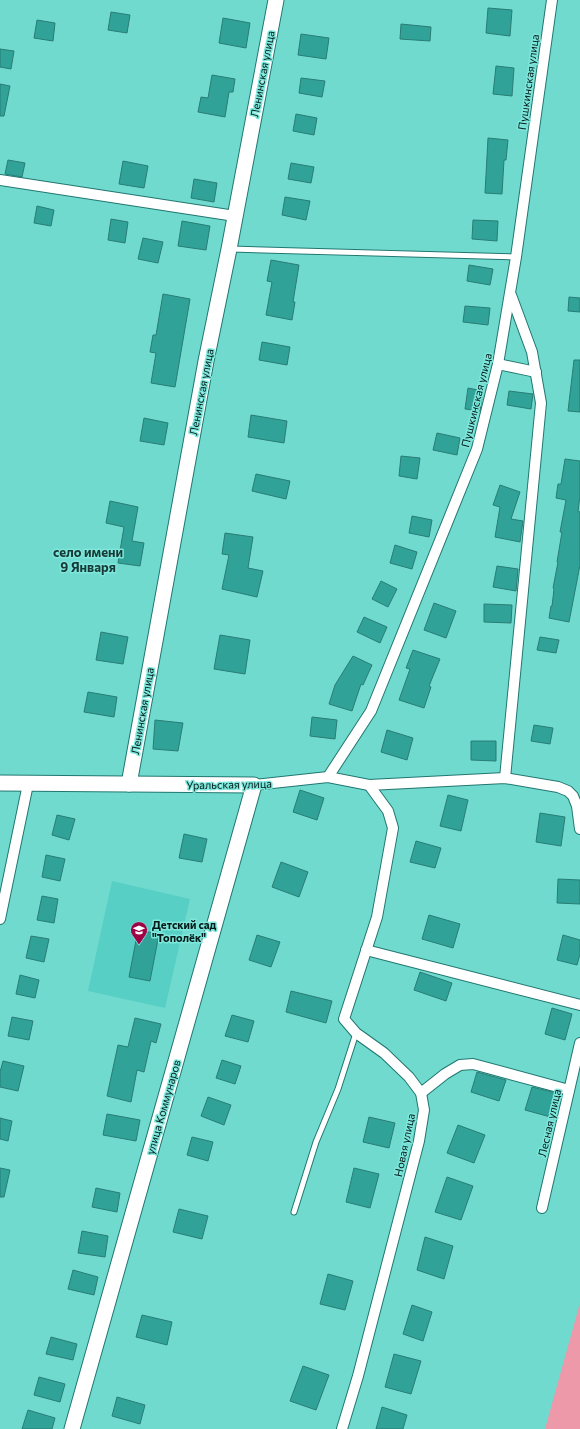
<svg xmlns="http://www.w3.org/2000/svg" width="580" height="1429" font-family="Commissioner,sans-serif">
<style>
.built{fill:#57cfc4}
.green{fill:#ed99aa}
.building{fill:#31a298;stroke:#297d75}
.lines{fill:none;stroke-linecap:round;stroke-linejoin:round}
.lane-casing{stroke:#217770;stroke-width:7}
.street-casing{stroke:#217770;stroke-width:12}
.secondary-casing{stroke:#217770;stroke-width:17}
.lane{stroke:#fff;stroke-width:5}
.street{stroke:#fff;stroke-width:10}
.secondary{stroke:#fff;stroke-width:15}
.labels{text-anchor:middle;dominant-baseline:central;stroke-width:3;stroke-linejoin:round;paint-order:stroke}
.street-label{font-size:11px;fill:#041a18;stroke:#7de7dc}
.poi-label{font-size:11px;font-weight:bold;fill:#041a18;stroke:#7de7dc;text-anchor:start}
.quarter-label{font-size:13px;font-weight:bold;fill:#183a36;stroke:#7de7dc}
</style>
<rect width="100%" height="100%" fill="#70dacf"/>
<path class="built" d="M112 881 190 899 165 1008 88 991Z"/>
<path class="green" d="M580 1303V1429H545Z"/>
<g class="building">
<path d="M488 8 512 10 510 36 486 33Z"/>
<path d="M111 12 130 15 127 33 108 30Z"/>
<path d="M223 18 250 23 246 48 219 43Z"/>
<path d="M37 20 55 23 53 41 34 38Z"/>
<path d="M401 24 431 27 430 41 400 39Z"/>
<path d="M301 34 329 38 326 59 298 55Z"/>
<path d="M0 49 14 51 11 69 0 67Z"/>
<path d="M496 66 514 68 512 96 493 94Z"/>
<path d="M212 75 235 79 233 92H229L225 117 198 112 201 97 208 98Z"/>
<path d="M301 78 325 81 322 97 299 93Z"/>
<path d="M0 84 10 86 4 116H0Z"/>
<path d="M296 114 317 118 314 135 293 131Z"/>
<path d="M488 138 508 140 506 160H504L502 194 485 193Z"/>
<path d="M8 160 25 163 22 177 5 174Z"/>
<path d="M123 161 148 166 144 188 119 184Z"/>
<path d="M291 163 314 167 311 183 288 179Z"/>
<path d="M194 179 217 183 214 202 191 198Z"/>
<path d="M285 197 310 201 306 220 282 215Z"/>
<path d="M37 206 54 210 51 226 34 223Z"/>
<path d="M111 219 128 222 125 243 108 240Z"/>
<path d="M473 220 498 221 497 241 472 239Z"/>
<path d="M182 221 210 226 206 250 178 246Z"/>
<path d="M143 238 163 242 158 263 138 259Z"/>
<path d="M271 260 299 265 293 302H295L292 320 266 315 272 282 267 281Z"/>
<path d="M469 265 493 269 490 285 467 281Z"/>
<path d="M163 294 190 299 175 387 151 383 156 353 150 352 153 335H156Z"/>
<path d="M569 297 580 298V312L568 311Z"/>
<path d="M465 306 490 308 488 325 463 322Z"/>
<path d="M262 342 290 347 287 365 259 360Z"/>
<path d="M574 360H580V412L568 411Z"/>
<path d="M468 388 483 391 480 411 465 409Z"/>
<path d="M509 391 533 394 531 409 507 405Z"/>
<path d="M251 415 287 421 284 443 248 437Z"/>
<path d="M144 418 168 423 164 445 140 441Z"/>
<path d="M437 433 460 438 457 455 433 450Z"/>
<path d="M401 456 420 458 417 479 399 476Z"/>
<path d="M565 459 580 461V496L578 511 580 512V565L569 622 549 618 551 606H552L554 589 553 588 558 562H557L562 532H560L566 500 556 498 558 484H561Z"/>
<path d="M256 474 290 481 286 499 252 491Z"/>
<path d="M500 485 520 492 511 519 523 521 520 542 495 537 500 507 493 505Z"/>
<path d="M110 501 138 507 132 541 144 543 140 566 118 563 124 527 106 523Z"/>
<path d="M412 516 432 520 429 537 409 533Z"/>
<path d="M225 533 253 537 248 568 263 571 257 597 222 589 229 555 222 554Z"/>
<path d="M395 545 417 552 412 569 390 563Z"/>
<path d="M497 566 518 569 516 591 493 587Z"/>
<path d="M381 581 397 589 388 607 372 599Z"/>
<path d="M434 603 456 611 446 638 424 630Z"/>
<path d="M484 604 512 605 511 623 484 622Z"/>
<path d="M364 617 387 627 380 643 357 632Z"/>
<path d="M101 632 128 637 123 664 96 660Z"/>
<path d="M220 635 250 640 245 674 214 669Z"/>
<path d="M540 637 559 640 556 653 537 650Z"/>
<path d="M413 650 440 659 429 686 431 687 424 708 399 700 410 669 406 668Z"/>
<path d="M353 656 372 665 363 685 361 684 352 711 329 704 335 685Z"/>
<path d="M88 692 117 697 114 717 84 712Z"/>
<path d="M312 717 337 720 335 739 310 736Z"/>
<path d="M155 720 183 723 178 751 153 749Z"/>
<path d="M534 725 553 728 550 744 531 741Z"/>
<path d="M387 730 413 738 407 760 381 752Z"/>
<path d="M471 741H496V761L471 760Z"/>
<path d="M300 790 324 798 317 820 293 812Z"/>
<path d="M448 795 468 800 461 831 440 826Z"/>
<path d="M540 813 565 817 561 846 536 842Z"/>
<path d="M57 815 75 819 69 840 52 835Z"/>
<path d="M184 834 207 839 202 862 179 858Z"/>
<path d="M416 841 441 848 435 868 410 862Z"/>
<path d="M46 855 65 859 60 881 42 877Z"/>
<path d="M281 862 308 872 299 897 272 887Z"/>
<path d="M558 879 580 880V904L557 903Z"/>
<path d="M42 896 58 899 54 923 37 920Z"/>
<path d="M429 915 460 924 453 948 422 939Z"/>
<path d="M138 930 159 934 150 981 129 977Z"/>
<path d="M257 935 280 942 271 967 249 960Z"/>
<path d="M563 935 580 940V954L577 965 557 960Z"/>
<path d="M31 936 49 939 44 962 26 958Z"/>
<path d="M420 972 452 983 446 1001 414 990Z"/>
<path d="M20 975 39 980 35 998 16 994Z"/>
<path d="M291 991 332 1001 326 1023 286 1012Z"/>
<path d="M552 1008 572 1014 565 1040 545 1034Z"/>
<path d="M232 1015 254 1021 248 1042 225 1036Z"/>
<path d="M12 1017 33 1021 29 1040 8 1036Z"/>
<path d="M135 1018 161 1024 156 1043 151 1041 144 1072 137 1070 131 1102 107 1096 118 1045 128 1047Z"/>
<path d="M222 1060 241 1066 235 1084 216 1078Z"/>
<path d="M3 1061 24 1066 18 1091 0 1087V1072Z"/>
<path d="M477 1072 506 1080 499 1101 471 1092Z"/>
<path d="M532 1087 560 1094 554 1118 525 1110Z"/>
<path d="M208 1097 231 1105 224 1125 201 1116Z"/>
<path d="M107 1114 140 1120 136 1141 103 1135Z"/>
<path d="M369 1117 395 1123 389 1148 363 1142Z"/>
<path d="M0 1118 12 1121 8 1141 0 1139Z"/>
<path d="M458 1125 485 1135 474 1163 447 1153Z"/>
<path d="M192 1137 213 1142 208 1161 187 1155Z"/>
<path d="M0 1168 10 1170 4 1197H0Z"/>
<path d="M354 1168 379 1174 370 1208 346 1202Z"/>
<path d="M447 1177 473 1186 461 1220 435 1212Z"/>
<path d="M96 1188 120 1193 117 1212 92 1207Z"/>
<path d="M179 1209 208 1216 202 1239 173 1232Z"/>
<path d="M82 1231 108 1236 105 1257 78 1253Z"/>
<path d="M425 1237 453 1246 444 1279 417 1270Z"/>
<path d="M73 1270 98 1277 94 1295 68 1289Z"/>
<path d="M328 1274 353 1281 345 1310 320 1304Z"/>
<path d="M412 1305 432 1312 423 1341 403 1334Z"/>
<path d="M142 1315 172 1322 167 1345 136 1337Z"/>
<path d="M51 1337 77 1344 73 1360 46 1354Z"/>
<path d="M394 1354 421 1361 411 1394 385 1387Z"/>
<path d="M303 1366 329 1375 316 1410 290 1401Z"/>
<path d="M39 1377 65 1384 60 1402 34 1395Z"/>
<path d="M117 1397 145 1405 140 1424 112 1416Z"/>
<path d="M382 1407 407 1415 403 1429H376Z"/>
<path d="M28 1410 55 1418 52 1429H22Z"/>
</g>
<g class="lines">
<g class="lane-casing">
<g id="lane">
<path d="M231 249 516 257"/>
<path d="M294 1212 316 1142 338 1089 356 1033"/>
</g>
</g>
<g class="street-casing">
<g id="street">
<path d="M0 180 235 216"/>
<path d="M498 364 536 372"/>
<path d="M328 777 371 711 477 449 498 364 516 257 552 0"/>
<path d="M505 778 541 403 532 352 511 295"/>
<path d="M254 785 328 777 369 785 505 778 558 787 568 791 573 796 577 806 580 829"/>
<path d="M0 919 28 784"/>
<path d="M366 950 580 1005"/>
<path d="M421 1093 445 1074 460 1065 473 1064 569 1090"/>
<path d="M542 1208 580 1043"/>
<path d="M342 1429 358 1376 419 1141 424 1110 421 1093 409 1077 384 1053 356 1033 344 1019 377 917 393 828 388 811 369 785"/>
</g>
</g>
<g class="secondary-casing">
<g id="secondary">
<path d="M0 783 254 785 72 1429"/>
<path d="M129 784 206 361 229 249 276 0"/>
</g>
</g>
<use href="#lane" class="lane"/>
<use href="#street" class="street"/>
<use href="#secondary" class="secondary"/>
</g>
<defs>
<g id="school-pin" transform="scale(0.9)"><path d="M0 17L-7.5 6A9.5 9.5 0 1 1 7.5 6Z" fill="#9f0245" stroke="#7de7dc"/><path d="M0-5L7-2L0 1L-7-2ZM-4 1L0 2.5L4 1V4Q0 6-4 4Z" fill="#fff"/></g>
</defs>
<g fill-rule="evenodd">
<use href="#school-pin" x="139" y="930"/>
</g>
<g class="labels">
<g class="street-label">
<text transform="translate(262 74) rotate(-79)">Ленинская улица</text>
<text transform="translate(528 82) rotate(-82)">Пушкинская улица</text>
<text transform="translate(201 392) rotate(-79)">Ленинская улица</text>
<text transform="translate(476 400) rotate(-76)">Пушкинская улица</text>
<text transform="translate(142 711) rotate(-80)">Ленинская улица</text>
<text transform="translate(229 784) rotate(-1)">Уральская улица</text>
<text transform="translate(163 1107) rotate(-74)">улица Коммунаров</text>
<text transform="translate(549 1123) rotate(-77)">Лесная улица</text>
<text transform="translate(404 1145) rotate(-78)">Новая улица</text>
</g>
<g class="poi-label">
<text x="152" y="924">Детский сад<tspan x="152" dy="13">"Тополёк"</tspan></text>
</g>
<g class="quarter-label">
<text x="88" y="552">село имени<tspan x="88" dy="15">9 Января</tspan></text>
</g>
</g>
</svg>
